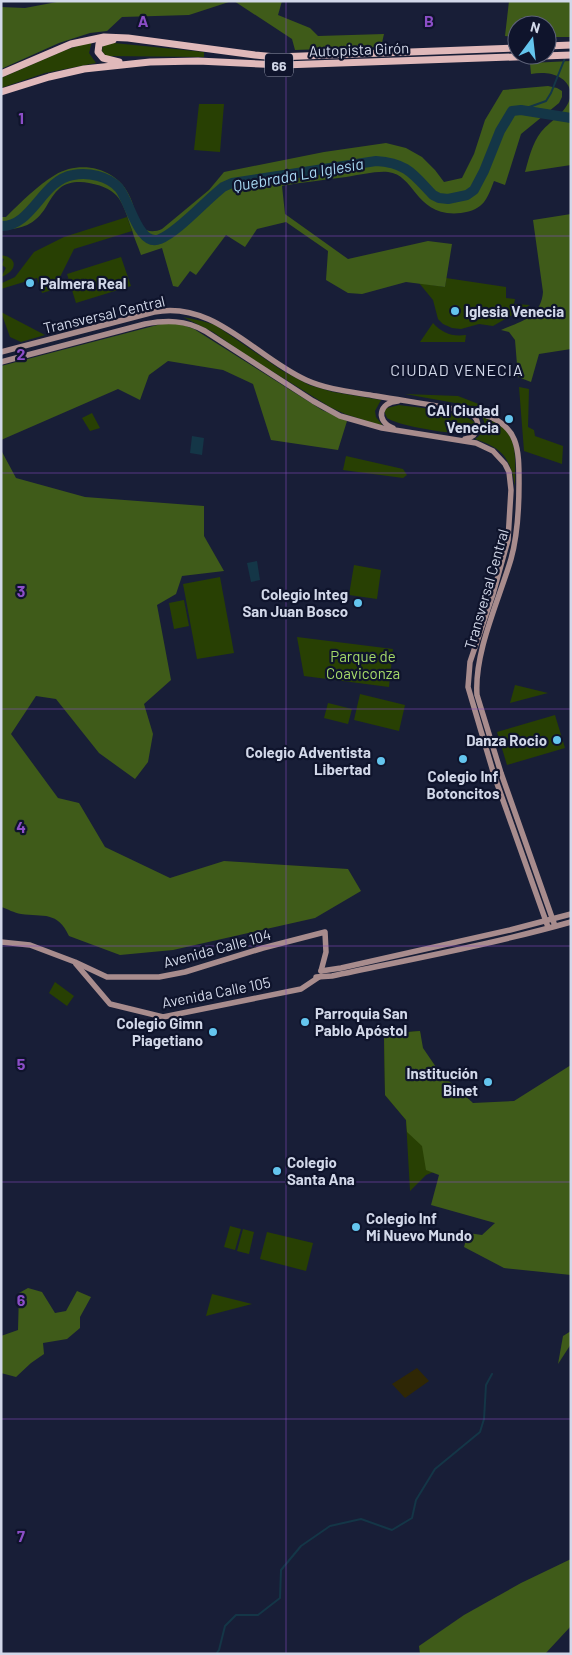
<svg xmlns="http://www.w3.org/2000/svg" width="572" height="1655" font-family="Barlow,sans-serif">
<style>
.green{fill:#284003}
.forest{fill:#3f5b19}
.sand{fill:#2f2705}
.water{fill:#143647}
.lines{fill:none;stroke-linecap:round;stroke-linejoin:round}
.stream{stroke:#143647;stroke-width:2}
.river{stroke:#143647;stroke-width:10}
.secondary{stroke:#a88c8d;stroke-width:5.5}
.trunk{stroke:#e0b9ba;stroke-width:7}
.grid{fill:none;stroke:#8c4ec7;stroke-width:1;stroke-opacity:0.55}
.poi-dot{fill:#64c5ee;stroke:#0f142c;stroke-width:2}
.labels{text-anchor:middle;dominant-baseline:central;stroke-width:4.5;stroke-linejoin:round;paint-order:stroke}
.shield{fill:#0f142c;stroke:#989db0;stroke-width:1}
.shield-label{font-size:14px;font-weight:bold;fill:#d2d8e9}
.street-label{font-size:15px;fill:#d2d8e9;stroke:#0f142c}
.poi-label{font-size:15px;font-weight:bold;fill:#d2d8e9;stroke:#0f142c;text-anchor:end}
.park-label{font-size:15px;fill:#a5da69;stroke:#0f142c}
.water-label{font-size:16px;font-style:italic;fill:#a7d7f1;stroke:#0f142c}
.neighbourhood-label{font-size:16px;letter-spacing:1px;fill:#d2d8e9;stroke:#0f142c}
.grid-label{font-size:16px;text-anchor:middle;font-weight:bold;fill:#8c4ec7;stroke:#0f142c;stroke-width:4.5;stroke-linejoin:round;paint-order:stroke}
</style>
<rect width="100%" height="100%" fill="#181e37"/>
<g class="green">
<path d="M92 41 89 53 96 63 45 73 1 88V78L63 51Z"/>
<path d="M114 43 204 52V57L106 56 102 51 103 45Z"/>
<path d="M199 104H224L220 152 194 150Z"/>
<path d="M127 217 132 231 74 249 60 277 63 287 42 293 37 278 1 289 2 283 15 277 34 252 64 237Z"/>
<path d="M1 255C20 258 16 272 1 277L6 268 2 265 4 259 1 258Z"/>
<path d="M121 257 131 286 76 303 67 274Z"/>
<path d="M446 278 506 287V298L515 299 514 304 530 305 493 326 479 324 461 329 452 328 443 324 438 319 433 300 419 283 445 287Z"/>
<path d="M1 312 45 335 21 342 10 337Z"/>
<path d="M183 317 202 321 215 325 281 370 309 385 333 392 381 400 375 411 376 417 383 426 345 414 330 407 246 355 213 332Z"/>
<path d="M433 323C442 333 452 337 466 335L465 342H420Z"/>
<path d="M519 387 529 389 528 427 534 430 535 436 563 446 562 464 524 451Z"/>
<path d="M405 394 458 396 494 410Z"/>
<path d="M399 405C415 407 462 412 473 421 476 424 475 425 476 429 471 431 466 433 461 433 448 434 396 425 387 418L384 411 387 408Z"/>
<path d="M92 413 100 428 90 431 82 418Z"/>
<path d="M482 417C520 428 515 453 515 486 510 457 502 448 475 439 483 433 488 427 482 417Z"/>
<path d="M346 456 403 469 407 475 403 478 343 470Z"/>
<path d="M354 565 381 570 377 599 349 595Z"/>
<path d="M220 577 234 653 197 659 183 584Z"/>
<path d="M184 600 189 626 174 629 169 603Z"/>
<path d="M297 637 393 649 389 687 304 676Z"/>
<path d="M515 685 548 693 510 703Z"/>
<path d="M360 694 405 705 399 731 354 720Z"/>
<path d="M328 703 352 709 348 724 324 718Z"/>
<path d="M555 715 565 748 507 765 497 732Z"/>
<path d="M55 982 74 996 67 1006 49 993Z"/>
<path d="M420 1031 436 1171 426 1175 410 1191 406 1120 385 1095 384 1034Z"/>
<path d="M230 1226 241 1229 235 1250 224 1247Z"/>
<path d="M243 1229 254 1232 249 1254 237 1251Z"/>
<path d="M267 1232 313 1243 306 1271 260 1259Z"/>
<path d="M212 1294 252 1304 206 1316Z"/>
</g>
<g class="forest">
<path d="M62 1H232L189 15 122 17 107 31 90 33 59 43 1 69V7L25 8Z"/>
<path d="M234 1H282L278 15 310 28 318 36 384 34 381 47 295 50 292 39Z"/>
<path d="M509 1H571V37H547V25H517V37L505 36Z"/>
<path d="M571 61V93C567 74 547 71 531 74L530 63Z"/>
<path d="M548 86 557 88 562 91V97L559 103 521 134 505 185 494 181C487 199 484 210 461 213 415 218 416 175 388 172 375 171 360 175 346 177 325 180 303 182 282 186L285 214 348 259 428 241 452 244 445 287 406 282 362 294 348 293 326 280 328 251 286 222 257 229 245 247 226 235 196 275 190 271 178 287 173 286 162 248 141 255C138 246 134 238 132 230 122 202 121 189 89 183 79 181 67 182 60 188 54 193 50 200 46 207 35 225 22 229 1 230V217H6C21 202 37 186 55 175 82 159 118 169 130 197 134 205 136 218 141 226 147 233 155 232 162 229L209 190 224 172 324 152 386 143 406 148 422 157 435 170 444 182 462 178 474 154 485 120 503 90Z"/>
<path d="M571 93V165L525 172C529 158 532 144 541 132 552 119 569 112 571 93Z"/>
<path d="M571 214V349L539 354 531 382 518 377 515 340 509 332 501 330C522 321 541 317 543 292L533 220Z"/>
<path d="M165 323 180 324 194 329 322 410 347 421 338 450 271 440 253 384 223 370 168 361 149 375 140 400 118 389 1 440V366Z"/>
<path d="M1 450 16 478 85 497 204 506V536L224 571 182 576 176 594 157 605 171 680 144 704 153 734 148 762 135 779 99 753 56 699 36 696 11 734 58 798 79 803 105 847 170 878 224 861 348 869 361 891 315 918 173 950 120 955 69 936C58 911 43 917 21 914 14 913 8 909 1 907Z"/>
<path d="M420 1031 423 1048 440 1073 473 1103 514 1101 571 1065V1275L504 1268 464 1247 468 1233 482 1235 495 1223 431 1205 439 1175 426 1170 422 1146 407 1132 406 1120 385 1095 384 1034Z"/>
<path d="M28 1288 42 1292 55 1313 66 1311 77 1291 91 1297 80 1317V1328L67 1339 43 1343 44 1354 31 1363 16 1377 1 1373V1336L18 1330 19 1293Z"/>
<path d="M571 1331V1344L558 1364 563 1336Z"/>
<path d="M571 1559V1626L545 1654H420L419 1646 464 1615 521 1583Z"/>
</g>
<path class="sand" d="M417 1368 429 1381 405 1398 392 1384Z"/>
<g class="water">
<path d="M192 436 204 438 202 455 190 453Z"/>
<path d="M257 561 260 580 251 582 247 563Z"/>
</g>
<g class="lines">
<g class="stream">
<path d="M521 110 546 101 551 93 565 58"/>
<path d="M216 1654 219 1650 225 1626 236 1615H258L280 1598 281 1570 301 1546 330 1526 361 1519 392 1530 412 1518 416 1500 435 1469 480 1432 484 1419 486 1385 492 1374"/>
</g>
<path class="river" d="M1 226C32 227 42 180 73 175 88 172 108 176 119 188 130 202 139 248 160 239 176 233 202 205 216 193L223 187 232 183 376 161C407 163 413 174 433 195L439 198 448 199 467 195 474 190 484 171 500 131 512 111 521 110 571 118"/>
<g class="secondary">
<path d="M1 352 154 312C214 300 255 357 306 380 328 390 353 392 376 396 412 402 447 407 482 414 519 425 519 449 519 483 519 509 518 534 511 559 499 600 474 652 477 695L501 773 555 926"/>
<path d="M1 362 145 324C167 320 185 320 205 331L313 401 340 416 382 428 476 443 493 451 505 464 509 472 511 490 508 540 493 594 470 662 468 687 494 775 548 927"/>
<path d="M393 428C375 421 379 402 398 401"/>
<path d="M465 439C479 437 483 421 470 413"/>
<path d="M1 942 30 945 75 962 107 977H159L185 972 263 948 325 932 326 952 321 971"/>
<path d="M76 964 110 1004 163 1017 301 989 319 977"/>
<path d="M321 971 341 968 510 930 571 914"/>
<path d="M316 977 332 976C412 959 493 944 571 922"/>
</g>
<g class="trunk">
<path d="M113 40 99 44 98 52 103 58 119 62"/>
<path d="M547 46 571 45"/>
<path d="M1 74 71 44 104 37 128 38 255 55 276 57 517 48"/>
<path d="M1 92 49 77 84 69 150 62 198 61 283 65 571 55"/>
</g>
</g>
<path class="grid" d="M286 1V1654M1 236H571M1 473H571M1 709H571M1 946H571M1 1182H571M1 1419H571"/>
<g class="poi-dot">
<circle cx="30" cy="283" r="5"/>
<circle cx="455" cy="311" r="5"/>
<circle cx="509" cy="419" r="5"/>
<circle cx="358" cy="603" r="5"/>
<circle cx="557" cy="740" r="5"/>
<circle cx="463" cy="759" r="5"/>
<circle cx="381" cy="761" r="5"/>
<circle cx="305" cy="1022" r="5"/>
<circle cx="213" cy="1032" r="5"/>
<circle cx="488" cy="1082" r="5"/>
<circle cx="277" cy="1171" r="5"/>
<circle cx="356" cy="1227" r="5"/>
</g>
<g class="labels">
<rect class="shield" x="265" y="53.5" width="28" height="23" rx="4"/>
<g class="shield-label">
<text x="279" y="65">66</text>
</g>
<g class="street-label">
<text transform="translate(359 49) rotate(-2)">Autopista Girón</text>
<text transform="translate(104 314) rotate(-13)">Transversal Central</text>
<text transform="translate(486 589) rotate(-74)">Transversal Central</text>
<text transform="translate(217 948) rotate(-15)">Avenida Calle 104</text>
<text transform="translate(216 992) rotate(-11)">Avenida Calle 105</text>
</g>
<g class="poi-label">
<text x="40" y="283" text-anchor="start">Palmera Real</text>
<text x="465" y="311" text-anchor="start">Iglesia Venecia</text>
<text x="499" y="410">CAI Ciudad<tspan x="499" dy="17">Venecia</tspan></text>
<text x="348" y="594">Colegio Integ<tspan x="348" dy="17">San Juan Bosco</tspan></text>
<text x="547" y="740">Danza Rocio</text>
<text x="371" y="752">Colegio Adventista<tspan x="371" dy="17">Libertad</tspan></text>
<text x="463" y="776" text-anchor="middle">Colegio Inf<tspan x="463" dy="17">Botoncitos</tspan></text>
<text x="315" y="1013" text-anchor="start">Parroquia San<tspan x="315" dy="17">Pablo Apóstol</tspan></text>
<text x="203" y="1023">Colegio Gimn<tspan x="203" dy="17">Piagetiano</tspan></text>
<text x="478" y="1073">Institución<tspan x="478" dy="17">Binet</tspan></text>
<text x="287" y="1162" text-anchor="start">Colegio<tspan x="287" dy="17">Santa Ana</tspan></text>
<text x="366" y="1218" text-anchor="start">Colegio Inf<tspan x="366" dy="17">Mi Nuevo Mundo</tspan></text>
</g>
<g class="park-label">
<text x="363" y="656">Parque de<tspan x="363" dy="17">Coaviconza</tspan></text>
</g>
<g class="water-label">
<text transform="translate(298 174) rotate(-10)">Quebrada La Iglesia</text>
</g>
<g class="neighbourhood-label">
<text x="457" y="369">CIUDAD VENECIA</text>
</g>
</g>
<g class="grid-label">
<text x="143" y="27">A</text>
<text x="429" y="27">B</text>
<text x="21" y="124">1</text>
<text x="21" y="360">2</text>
<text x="21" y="597">3</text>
<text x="21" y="833">4</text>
<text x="21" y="1070">5</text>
<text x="21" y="1306">6</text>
<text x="21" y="1542">7</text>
</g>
<rect width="572" height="1655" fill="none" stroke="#d2d8e9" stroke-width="5"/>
<g transform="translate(532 40) rotate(15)"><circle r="24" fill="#0f142c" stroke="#5d6278"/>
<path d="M0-4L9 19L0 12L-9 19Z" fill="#64c5ee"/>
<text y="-8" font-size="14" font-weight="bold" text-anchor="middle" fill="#d2d8e9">N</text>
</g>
</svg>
